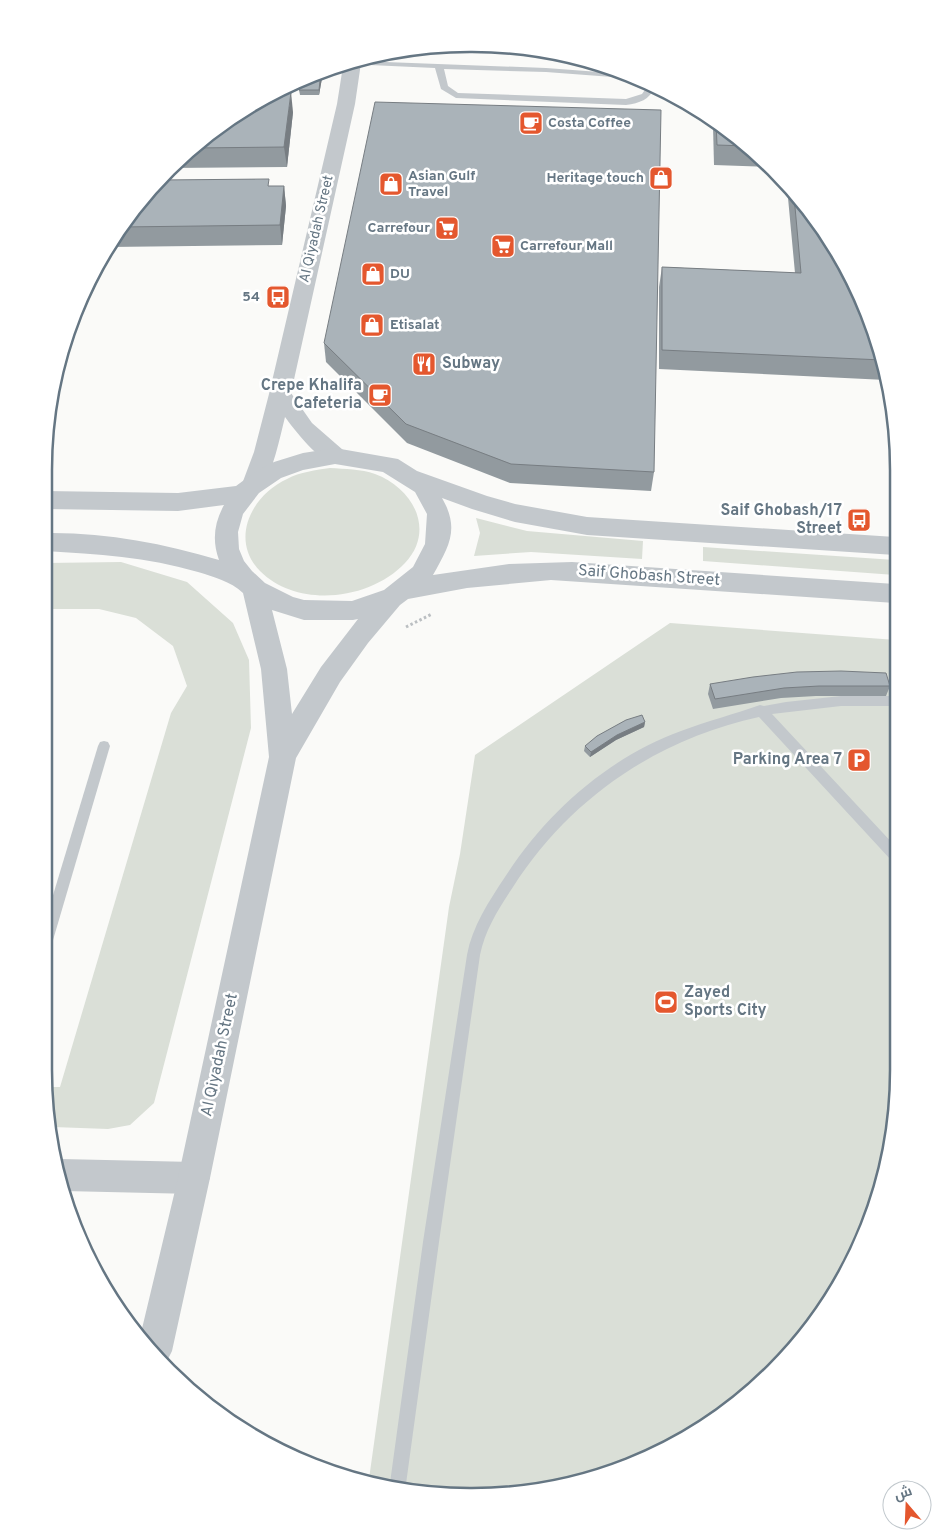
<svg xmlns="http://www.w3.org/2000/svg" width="942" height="1540" font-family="Overpass,Cairo,sans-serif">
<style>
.green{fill:#dadfd7}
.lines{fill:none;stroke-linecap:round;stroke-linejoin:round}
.path{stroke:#bbbfc2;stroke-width:3;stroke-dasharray:2.5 2.5;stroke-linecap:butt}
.service{fill:#c3c8cc;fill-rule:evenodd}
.minor{fill:#c3c8cc;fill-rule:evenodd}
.tertiary{fill:#c3c8cc;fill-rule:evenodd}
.wall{fill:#929a9f}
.shaded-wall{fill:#777d82}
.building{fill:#aab3b9;stroke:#777d82}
.labels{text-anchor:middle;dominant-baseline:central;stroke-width:5;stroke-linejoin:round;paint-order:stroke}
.far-poi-label{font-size:14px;font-weight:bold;fill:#657683;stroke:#fff;text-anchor:start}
.far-street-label{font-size:14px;fill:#657683;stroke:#fff}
.poi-label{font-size:16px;font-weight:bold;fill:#657683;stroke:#fff;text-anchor:end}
.street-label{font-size:16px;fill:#657683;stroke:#fff}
.rim{fill:none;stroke:#657683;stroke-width:2.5}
</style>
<rect width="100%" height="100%" fill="#fafaf8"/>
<g class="green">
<path d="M330 468C345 469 361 469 375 474 413 488 436 530 405 563 370 600 298 609 260 571 229 539 252 495 287 479 300 472 316 470 330 468Z"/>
<path d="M476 518 527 531 643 541 642 559 531 552 474 556 480 533Z"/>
<path d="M703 547 895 560V575L703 561Z"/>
<path d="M121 562 187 582 233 623 249 660 251 728 154 1103 130 1125 108 1129 53 1127 47 1087H60L171 713 187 686 173 646 136 618 99 609H44L45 563Z"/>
<path d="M670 623 896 640 897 1097 875 1207 826 1307 731 1408 608 1474 471 1496 369 1479 449 907 460 854 475 755Z"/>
</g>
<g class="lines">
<path class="path" d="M406 627 432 614"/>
<g class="service">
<path d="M359 61 546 68 626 74 639 79 546 72 444 69 448 86 458 93 626 99 642 94 649 84 655 87C649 100 640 103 626 105L456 98 441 89 435 68 348 64Z"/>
<path d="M841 696H896V706H841L772 714 896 847V861L891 860 759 717C657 739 569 799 513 887 499 908 485 930 480 955L439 1242 406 1484V1486L390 1483 423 1242 467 955C472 927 489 901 505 877 546 813 609 757 681 731 707 721 735 714 760 705L764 706 786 702Z"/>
<path d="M104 741 108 742 110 746 51 947 49 951 44 953V925L98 746 100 742Z"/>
</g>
<g class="minor">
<path d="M359 61 361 63 355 104 291 393 312 423 343 450 346 456 343 462C340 462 338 464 335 464 321 464 293 428 285 417 279 441 274 468 261 490L253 492 245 490 242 484 254 452 269 394 337 104 343 66Z"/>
<path d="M61 1159 194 1162 205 1167 210 1178 205 1189 194 1194 64 1191 59 1160Z"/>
</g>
<path class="tertiary" d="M335 448 398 459 417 471 487 496 515 504 587 517 895 537V555L587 535 515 522 472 509 442 498C460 529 449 546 433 575L509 564 572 562 895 584V603L551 580 467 588 408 599 400 605 368 643 340 682 296 758 210 1178 172 1351 166 1363 140 1337 178 1178 269 757 261 669 243 593C230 581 214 577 198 572 147 557 97 554 45 551V533C104 532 162 543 219 560 212 541 214 523 224 505L178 511 45 509V491L178 493 236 486 255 472 274 462 303 453ZM335 464 383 472 415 492 427 514 425 544 413 567 384 590 352 601 304 600 293 597 265 583 252 571 244 561 239 549 238 532 243 514 259 493 281 478 303 470ZM272 610 304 620H353L358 619 321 667 292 714 287 669Z"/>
</g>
<g class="wall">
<path d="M321 72 322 78 319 95H300L299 90Z"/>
<path d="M293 112 287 167 170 168 234 116Z"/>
<path d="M713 120 771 167 714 165 713 126Z"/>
<path d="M160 180 270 186H284L286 206 282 245 109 247 116 233Z"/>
<path d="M787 187 841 257 875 333 886 380 659 369V287L662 267 795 273Z"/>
<path d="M324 343 654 472 651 491 510 483 407 443 326 362Z"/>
<path d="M710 684 890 686 886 696H816L781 698 713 709 708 694Z"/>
<path d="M645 722 644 727 616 740 590 757 584 751 585 746Z"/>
</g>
<g class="shaded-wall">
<path d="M321 72 322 78 319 95V90Z"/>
<path d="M291 92 293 112 287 167 284 147Z"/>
<path d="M284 186 286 206 282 245 280 225Z"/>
<path d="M645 722 644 727 616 740 590 757 591 752 617 735Z"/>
</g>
<g class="building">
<path d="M321 72 319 90H299L301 80 308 76Z"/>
<path d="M278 92H291L284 147 194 148 234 116Z"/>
<path d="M375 102 661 110 654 472 511 464 406 424 324 343Z"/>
<path d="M716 122 746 146 717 145Z"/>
<path d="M269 179 268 186H284L280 225 121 227 160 180Z"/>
<path d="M794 196 841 257 875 333 882 360 662 350V267L801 273Z"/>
<path d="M841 671 886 673 890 686H819L784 688 715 699 710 684 753 677 797 672Z"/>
<path d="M642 715 645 722 617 735 591 752 585 746 597 736 626 720Z"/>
</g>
<defs>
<g id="cafe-square" transform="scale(1.25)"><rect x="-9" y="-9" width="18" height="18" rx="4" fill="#e4572e" stroke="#fff"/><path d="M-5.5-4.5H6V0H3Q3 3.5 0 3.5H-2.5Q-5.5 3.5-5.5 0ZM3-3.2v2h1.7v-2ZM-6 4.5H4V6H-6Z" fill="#fff"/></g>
<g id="shop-square" transform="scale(1.25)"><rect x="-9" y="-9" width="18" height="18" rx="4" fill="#e4572e" stroke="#fff"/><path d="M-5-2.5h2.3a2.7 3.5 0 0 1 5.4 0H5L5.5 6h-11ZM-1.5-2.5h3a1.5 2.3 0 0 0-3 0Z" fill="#fff"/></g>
<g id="supermarket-square" transform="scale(1.25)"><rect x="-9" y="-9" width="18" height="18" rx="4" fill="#e4572e" stroke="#fff"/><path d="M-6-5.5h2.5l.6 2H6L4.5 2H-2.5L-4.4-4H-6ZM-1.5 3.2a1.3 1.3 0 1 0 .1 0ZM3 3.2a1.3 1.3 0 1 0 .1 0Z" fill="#fff"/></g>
<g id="bus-square" transform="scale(1.25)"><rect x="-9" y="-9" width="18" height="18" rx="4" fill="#e4572e" stroke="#fff"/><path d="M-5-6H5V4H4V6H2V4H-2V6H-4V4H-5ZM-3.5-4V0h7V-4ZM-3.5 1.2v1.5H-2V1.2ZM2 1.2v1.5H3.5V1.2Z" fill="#fff"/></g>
<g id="restaurant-square" transform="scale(1.25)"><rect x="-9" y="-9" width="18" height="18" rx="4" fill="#e4572e" stroke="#fff"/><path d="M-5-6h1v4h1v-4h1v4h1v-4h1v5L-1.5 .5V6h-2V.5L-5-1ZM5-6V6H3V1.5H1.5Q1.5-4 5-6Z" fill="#fff"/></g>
<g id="parking-square" transform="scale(1.25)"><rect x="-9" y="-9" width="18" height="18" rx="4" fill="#e4572e" stroke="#fff"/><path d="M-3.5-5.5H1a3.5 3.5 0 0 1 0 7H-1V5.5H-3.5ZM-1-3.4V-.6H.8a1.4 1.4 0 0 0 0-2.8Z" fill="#fff"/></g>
<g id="stadium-square" transform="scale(1.25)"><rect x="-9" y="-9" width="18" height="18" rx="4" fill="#e4572e" stroke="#fff"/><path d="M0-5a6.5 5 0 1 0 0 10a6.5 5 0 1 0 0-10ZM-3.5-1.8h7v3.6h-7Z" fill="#fff"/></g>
</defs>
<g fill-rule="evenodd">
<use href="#cafe-square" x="531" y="123"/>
<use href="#shop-square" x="661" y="178"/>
<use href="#shop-square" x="391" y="184"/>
<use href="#supermarket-square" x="447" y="228"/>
<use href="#supermarket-square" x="503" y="246"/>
<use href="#shop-square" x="373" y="274"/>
<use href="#bus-square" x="278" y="297"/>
<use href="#shop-square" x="372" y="325"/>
<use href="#restaurant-square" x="424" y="364"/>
<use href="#cafe-square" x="380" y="395"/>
<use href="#bus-square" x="859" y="520"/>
<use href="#parking-square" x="859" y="760"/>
<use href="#stadium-square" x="666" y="1002"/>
</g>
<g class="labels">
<g class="far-poi-label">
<text x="548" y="123">Costa Coffee</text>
<text x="408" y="176">Asian Gulf<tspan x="408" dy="16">Travel</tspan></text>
<text x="644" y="178" text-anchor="end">Heritage touch</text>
<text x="430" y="228" text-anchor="end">Carrefour</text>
<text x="520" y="246">Carrefour Mall</text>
<text x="390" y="274">DU</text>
<text x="260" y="297" text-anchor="end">54</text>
<text x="390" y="325">Etisalat</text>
</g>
<g class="far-street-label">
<text transform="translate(317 229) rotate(-77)">Al Qiyadah Street</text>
</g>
<g class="poi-label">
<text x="442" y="364" text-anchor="start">Subway</text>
<text x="362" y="386">Crepe Khalifa<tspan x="362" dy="18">Cafeteria</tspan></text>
<text x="842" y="511">Saif Ghobash/17<tspan x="842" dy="18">Street</tspan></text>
<text x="842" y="760">Parking Area 7</text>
<text x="684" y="993" text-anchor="start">Zayed<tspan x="684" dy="18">Sports City</tspan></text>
</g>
<g class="street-label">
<text transform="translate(649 576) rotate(4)">Saif Ghobash Street</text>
<text transform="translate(220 1055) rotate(-78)">Al Qiyadah Street</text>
</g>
</g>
<path d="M0 0H942V1540H0ZM470 52H472A418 418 0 0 1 890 470V1070A418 418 0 0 1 472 1488H470A418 418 0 0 1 52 1070V470A418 418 0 0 1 470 52Z" fill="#fff" fill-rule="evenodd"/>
<path class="rim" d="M470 52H472A418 418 0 0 1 890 470V1070A418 418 0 0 1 472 1488H470A418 418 0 0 1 52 1070V470A418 418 0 0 1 470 52Z"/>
<g transform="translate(907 1505) rotate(341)"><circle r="24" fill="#ffffff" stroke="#c1c8cd"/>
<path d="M0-4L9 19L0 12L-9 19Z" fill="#e4572e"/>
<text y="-8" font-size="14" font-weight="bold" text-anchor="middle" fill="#657683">ش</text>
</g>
</svg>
